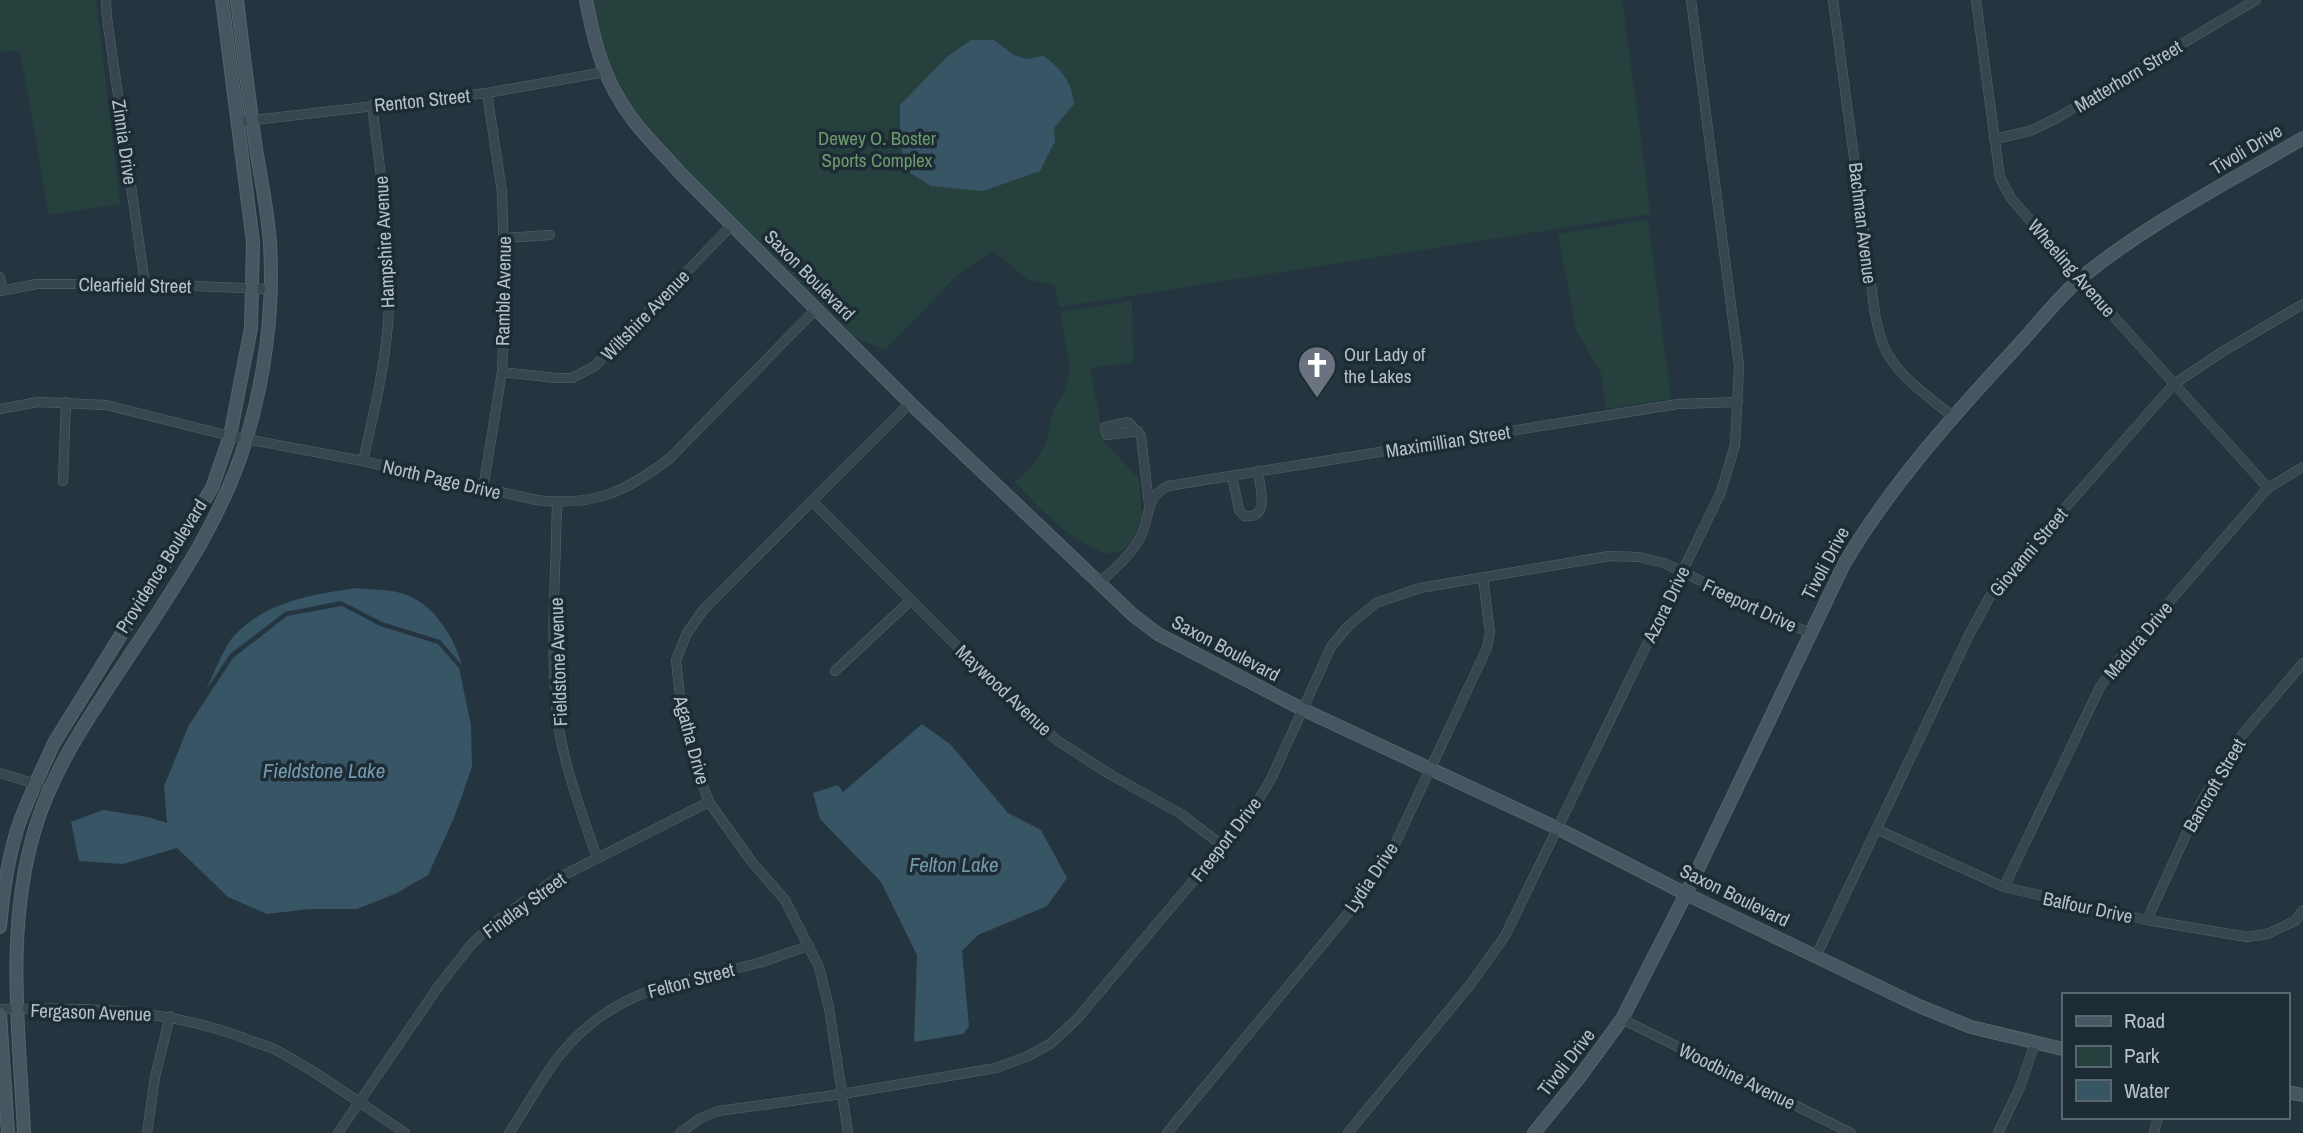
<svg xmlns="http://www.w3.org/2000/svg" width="2303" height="1133" font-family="'Archivo Narrow',sans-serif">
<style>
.green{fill:#26403d}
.water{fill:#385566}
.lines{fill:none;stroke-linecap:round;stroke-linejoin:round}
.street-casing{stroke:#56646c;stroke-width:10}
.secondary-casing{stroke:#56646c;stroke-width:14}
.street{stroke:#38464f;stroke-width:9}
.secondary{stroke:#465762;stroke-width:12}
.labels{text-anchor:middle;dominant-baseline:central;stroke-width:7;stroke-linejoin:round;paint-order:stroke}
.street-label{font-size:19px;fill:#b4c1c9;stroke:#1d2b34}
.park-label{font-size:19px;fill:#6b9b6b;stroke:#1d2b34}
.poi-label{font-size:19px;fill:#b4c1c9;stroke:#1d2b34;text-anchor:start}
.water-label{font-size:21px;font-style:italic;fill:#7499ad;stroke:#1d2b34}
</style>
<rect width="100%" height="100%" fill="#24353f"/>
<g class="green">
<path d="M0 0H96L120 204 49 215 20 50 0 52Z"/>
<path d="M592 0H1622L1651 214 1059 307 1054 285 1029 280 993 251 956 276 885 350 854 337 675 160 636 116 615 80 602 47Z"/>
<path d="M1648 220 1671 399 1606 409 1601 373 1576 330 1558 234Z"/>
<path d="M1132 301 1133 362 1090 368 1104 442 1139 479 1142 515 1135 536 1123 551 1105 554 1073 537 1039 508 1014 482 1033 466 1047 441 1053 411 1065 390 1070 368 1060 312Z"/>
</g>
<g class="water">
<path d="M971 40H994L1014 55 1026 59 1043 56C1061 68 1072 82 1074 104L1054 128 1055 141 1040 171 983 191 931 186 905 170 900 137V105L948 56Z"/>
<path d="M357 588C371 590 387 589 401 593 433 602 453 635 462 665L440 640 382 622 341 601 285 612 230 654 206 690C213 676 223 649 233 637 264 602 313 594 357 588Z"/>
<path d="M342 606 380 626 438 644 459 668 471 725 472 767 454 818 428 875 397 893 357 909H309L267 914 228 897 177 848 123 864 79 861 71 822 103 810 148 817 167 823 164 786 189 725 233 658 287 616Z"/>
<path d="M922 724 950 744 1008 813 1041 830 1067 878 1047 906 978 935 962 951 969 1026 963 1034 914 1042 917 955 881 882 820 819 813 793 838 785 843 792Z"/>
</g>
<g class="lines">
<g class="street-casing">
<g id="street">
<path d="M106 0 107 18 145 284"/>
<path d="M1833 0 1875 314C1878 328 1881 343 1889 356 1904 381 1931 398 1953 417"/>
<path d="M1976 0 2000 178 2011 198 2080 279 2268 488"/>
<path d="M237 122 487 93 605 72"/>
<path d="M1994 139 2030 131 2055 119 2256 0"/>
<path d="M505 238 550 235"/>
<path d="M0 277 2 290"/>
<path d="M0 291 37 284H145L269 289"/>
<path d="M502 372 556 378H572L595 366 732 225"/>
<path d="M0 409 38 402 106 405 230 436 363 461 536 500C593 507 626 492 670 458L816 309"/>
<path d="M1138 431 1107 435 1105 427 1128 422 1141 436 1149 504"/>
<path d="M363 461C373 416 384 371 388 324 393 251 381 178 372 105"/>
<path d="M1232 476 1239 510 1244 516C1271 519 1260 489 1258 471"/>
<path d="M63 481 66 402"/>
<path d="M483 489 502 372 505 287 502 192 487 93"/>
<path d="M812 501 1014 703 1058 741 1111 775 1181 814 1223 846"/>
<path d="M557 502C556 573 549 654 558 723 565 770 582 813 597 858"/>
<path d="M1099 583C1113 570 1131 555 1140 538 1151 517 1144 498 1168 486L1678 404 1738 402"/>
<path d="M835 671 910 601"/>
<path d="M0 773 39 785"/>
<path d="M1876 829 2004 887 2147 920 2247 937 2267 934 2295 921 2303 910"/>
<path d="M2004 887 2100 687 2118 661 2268 488 2303 467"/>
<path d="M2147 920 2200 804 2242 735 2303 663"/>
<path d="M1816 956 1969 635 1989 598 2014 566 2174 384 2222 352 2303 304"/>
<path d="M0 1009C84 1007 164 1008 244 1038 253 1042 264 1045 274 1049 320 1073 362 1105 405 1133"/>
<path d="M1622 1019 1851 1133"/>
<path d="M147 1133 155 1077 170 1016"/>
<path d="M338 1133 438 987 470 946 490 926 554 880 709 802"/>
<path d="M509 1133C527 1107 545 1071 566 1048 621 985 683 983 758 963 775 958 792 951 809 946"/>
<path d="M680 1133 699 1119 718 1111 842 1094 996 1068 1028 1056 1050 1044 1077 1019 1251 812 1271 779 1331 647 1348 626 1376 603 1420 588 1609 556 1639 557 1664 563 1811 634"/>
<path d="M848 1133 829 1008 819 967 785 900 752 862 709 802 693 759 682 715 676 660 687 633 704 609 910 403"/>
<path d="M1167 1133 1359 900 1395 844 1487 648 1490 632 1483 578"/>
<path d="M1348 1133 1469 986 1505 936 1721 492 1735 445 1739 366 1691 0"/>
<path d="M1998 1133 2020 1087 2035 1043"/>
<path d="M2154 1133 2158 1117"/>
</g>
</g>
<g class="secondary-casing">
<g id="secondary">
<path d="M586 0C593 36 601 71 621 102 636 128 660 150 680 173L910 403 1133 615 1158 634 1302 709 1557 828 1686 894 1919 1006 1971 1027 2063 1049"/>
<path d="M0 927C3 893 8 856 19 824 29 796 42 770 54 743L212 488 230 436 251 328 253 242 222 0"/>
<path d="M0 1014 8 1133"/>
<path d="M2287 1092 2303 1095"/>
<path d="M24 1133C19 1031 5 928 35 829 49 781 76 737 103 696 155 614 218 534 246 440 265 378 274 308 270 244 268 212 261 180 256 149 249 99 243 50 237 0"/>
<path d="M1534 1133 1578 1079 1622 1019 1686 894 1844 564C1891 485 1951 418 2013 351 2035 328 2058 297 2082 277 2150 222 2229 182 2303 138"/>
</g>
</g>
<use href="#street" class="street"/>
<use href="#secondary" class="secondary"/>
</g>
<defs>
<g id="church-pin" transform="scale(2.0125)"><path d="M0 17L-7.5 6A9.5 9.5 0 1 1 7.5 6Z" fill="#6b7280" stroke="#1d2b34"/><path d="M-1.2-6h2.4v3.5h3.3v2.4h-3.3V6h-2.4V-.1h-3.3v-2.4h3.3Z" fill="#fff"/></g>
</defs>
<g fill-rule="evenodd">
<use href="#church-pin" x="1317" y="365"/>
</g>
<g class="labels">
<g class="street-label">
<text transform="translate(2128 76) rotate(-31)">Matterhorn Street</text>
<text transform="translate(422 100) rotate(-6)">Renton Street</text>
<text transform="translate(125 142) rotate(82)">Zinnia Drive</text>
<text transform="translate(2246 149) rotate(-31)">Tivoli Drive</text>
<text transform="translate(1863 223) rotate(83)">Bachman Avenue</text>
<text transform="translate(384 242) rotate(-93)">Hampshire Avenue</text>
<text transform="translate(2072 268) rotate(49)">Wheeling Avenue</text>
<text transform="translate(810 275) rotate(45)">Saxon Boulevard</text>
<text transform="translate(135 285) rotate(1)">Clearfield Street</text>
<text transform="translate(503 291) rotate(-89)">Ramble Avenue</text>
<text transform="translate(645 315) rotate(-46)">Wiltshire Avenue</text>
<text transform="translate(1448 441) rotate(-9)">Maximillian Street</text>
<text transform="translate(442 479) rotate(13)">North Page Drive</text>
<text transform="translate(2028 552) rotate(-50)">Giovanni Street</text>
<text transform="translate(1825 563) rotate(-62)">Tivoli Drive</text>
<text transform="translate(161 566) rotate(-58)">Providence Boulevard</text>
<text transform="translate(1666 604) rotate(-64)">Azora Drive</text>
<text transform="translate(1750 605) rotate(25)">Freeport Drive</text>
<text transform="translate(2138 640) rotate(-50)">Madura Drive</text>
<text transform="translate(1226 648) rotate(28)">Saxon Boulevard</text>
<text transform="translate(558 662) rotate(-92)">Fieldstone Avenue</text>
<text transform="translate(1004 690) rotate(43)">Maywood Avenue</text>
<text transform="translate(692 740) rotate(75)">Agatha Drive</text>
<text transform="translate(2214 785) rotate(-60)">Bancroft Street</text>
<text transform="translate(1226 839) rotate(-52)">Freeport Drive</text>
<text transform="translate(1371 877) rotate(-56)">Lydia Drive</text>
<text transform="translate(1735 895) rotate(26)">Saxon Boulevard</text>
<text transform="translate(524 905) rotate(-36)">Findlay Street</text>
<text transform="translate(2088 907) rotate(12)">Balfour Drive</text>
<text transform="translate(691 980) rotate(-15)">Felton Street</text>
<text transform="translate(91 1012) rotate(2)">Fergason Avenue</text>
<text transform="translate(1566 1062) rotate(-52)">Tivoli Drive</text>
<text transform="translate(1737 1076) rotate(26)">Woodbine Avenue</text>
</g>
<g class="park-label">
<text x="877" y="138">Dewey O. Boster<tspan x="877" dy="22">Sports Complex</tspan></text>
</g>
<g class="poi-label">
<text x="1344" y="354">Our Lady of<tspan x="1344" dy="22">the Lakes</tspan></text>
</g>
<g class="water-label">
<text x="324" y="770">Fieldstone Lake</text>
<text x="954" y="864">Felton Lake</text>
</g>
</g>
<rect x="2062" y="993" width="228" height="126" fill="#1d2b34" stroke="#596770" stroke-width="2"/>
<rect x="2076" y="1016" width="35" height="10" fill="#465762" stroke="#596770" stroke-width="2"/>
<text x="2124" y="1028" font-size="21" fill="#b4c1c9">Road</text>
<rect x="2076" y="1046" width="35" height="21" fill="#26403d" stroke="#596770" stroke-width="2"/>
<text x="2124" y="1063" font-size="21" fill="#b4c1c9">Park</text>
<rect x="2076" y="1080" width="35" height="21" fill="#385566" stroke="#596770" stroke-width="2"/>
<text x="2124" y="1098" font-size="21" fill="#b4c1c9">Water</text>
</svg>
